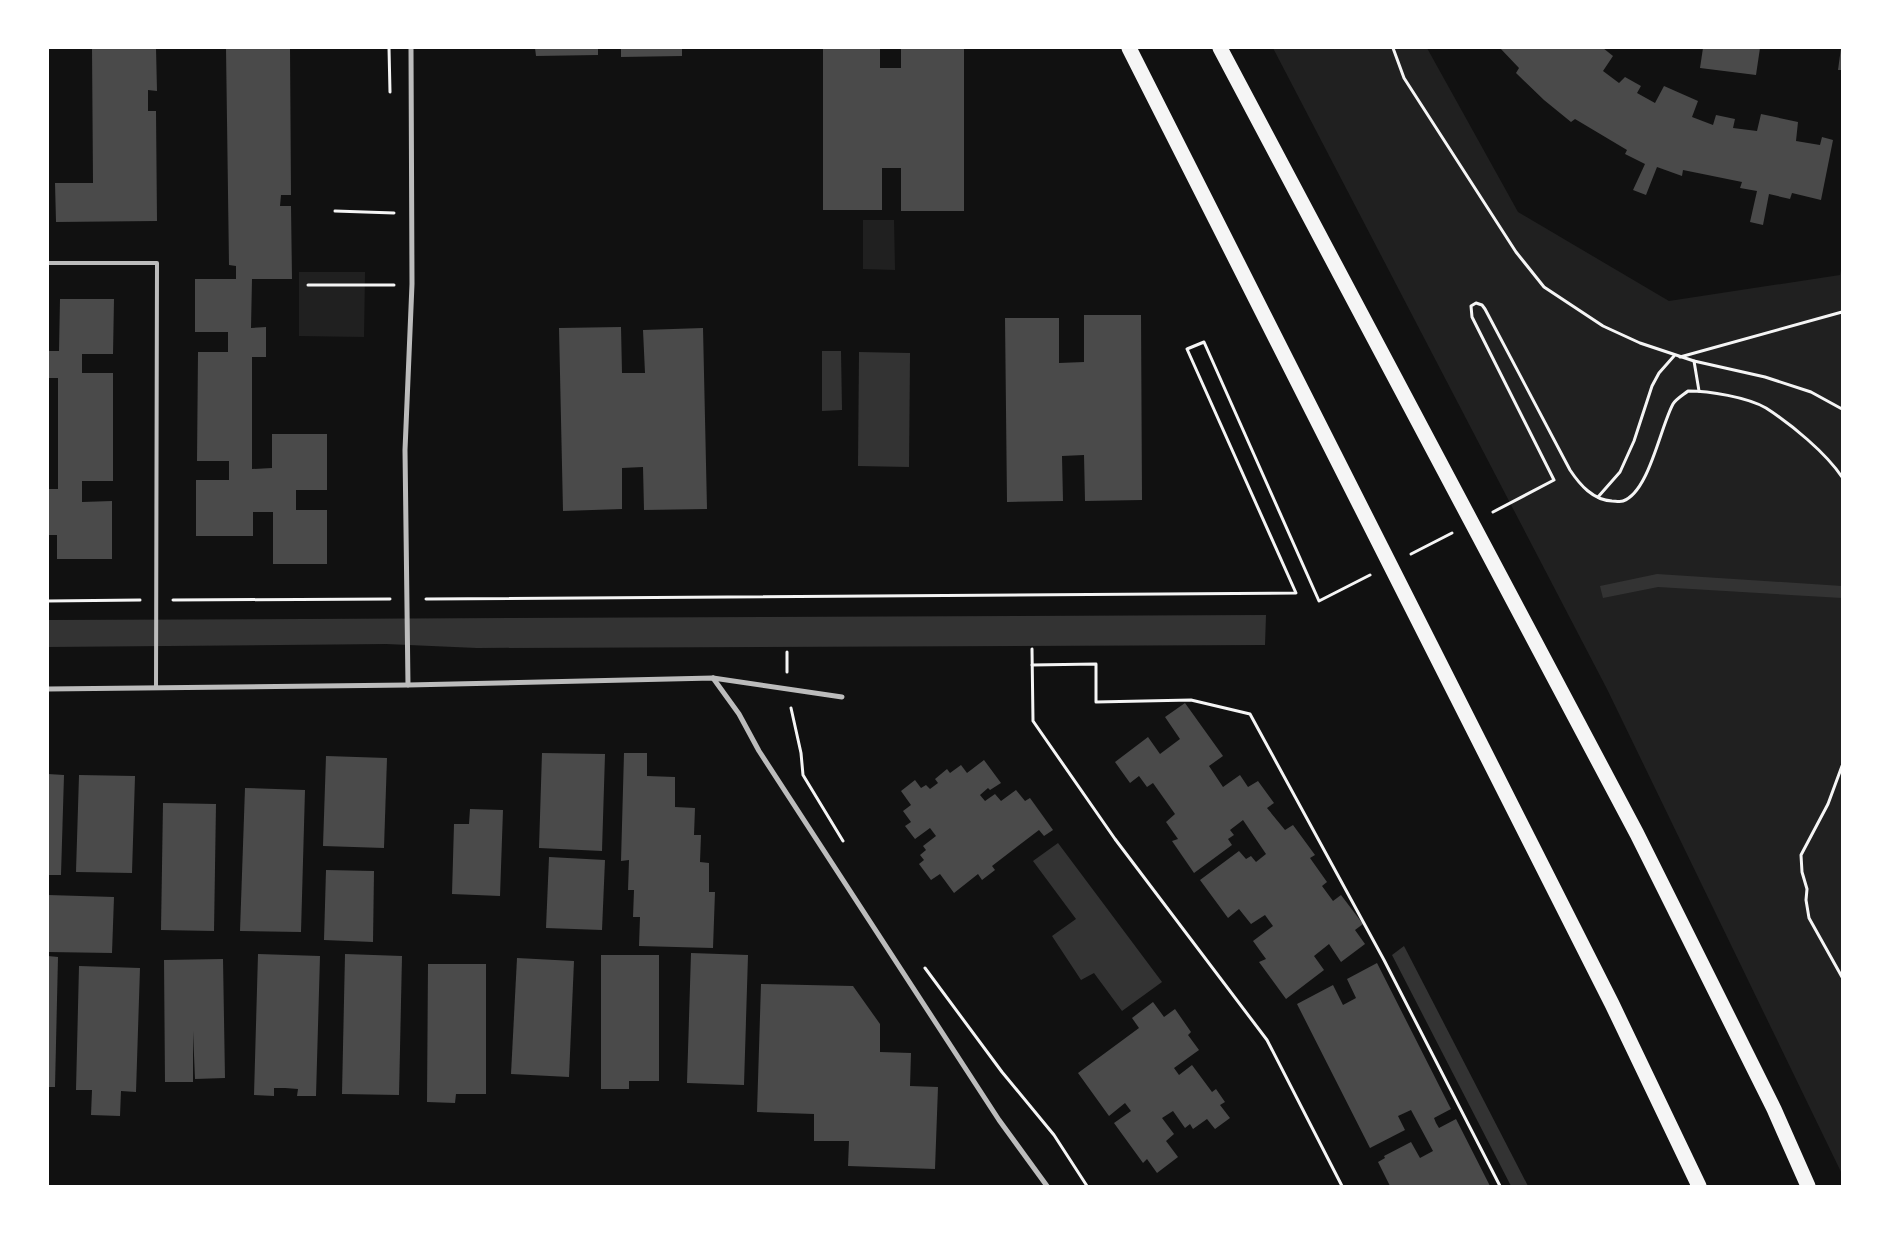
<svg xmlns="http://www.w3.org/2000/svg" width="1890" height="1234" font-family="'Roboto Condensed',sans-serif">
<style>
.green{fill:#202020}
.water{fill:#333}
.building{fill:#4a4a4a}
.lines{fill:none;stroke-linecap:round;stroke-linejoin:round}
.path{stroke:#f5f5f5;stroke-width:3}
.service{stroke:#bcbcbc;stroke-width:4}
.minor{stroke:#bcbcbc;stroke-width:5}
.motorway{stroke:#f5f5f5;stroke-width:15}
</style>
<rect width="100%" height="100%" fill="#111"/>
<g class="green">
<path d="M1273 48H1427L1518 212 1669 301 1840 275 1842 264V1174L1607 689Z"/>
<path d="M863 220H894L895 270 863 269Z"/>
<path d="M299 272H365L364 337 299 336Z"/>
</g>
<g class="water">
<path d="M822 351H841L842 410 822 411Z"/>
<path d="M859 352 910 353 909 467 858 466Z"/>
<path d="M1657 574 1842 586V598L1658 587 1603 598 1600 586Z"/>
<path d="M1266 615 1265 645 477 648 386 644 48 647V620Z"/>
<path d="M1058 843 1162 982 1122 1011 1094 973 1081 980 1052 936 1076 919 1033 861Z"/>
<path d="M1404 946 1528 1186H1511L1392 955Z"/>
</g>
<g class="building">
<path d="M92 48H156L157 91 148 90V111H156L157 221 56 222 55 183H93Z"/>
<path d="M226 48H290L291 195H281L280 206H291L292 279H252L251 328 266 327V357H252V469L272 468V434H327V490H296V510H327V564H273V512H253V536H196V480H229V461H197L198 352H228V332H195V279H236V266L229 265Z"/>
<path d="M535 48H598V55L536 56Z"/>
<path d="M621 48H682V56L621 57Z"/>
<path d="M823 48H880V68H901V48H964V211H901V168H882V210H823Z"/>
<path d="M1500 48H1603L1613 56 1603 71 1619 83 1625 77 1641 86 1637 93 1655 103 1664 86 1698 101 1692 117 1713 125 1716 115 1735 119 1733 128 1757 131 1761 114 1798 122 1796 141 1820 145 1822 137 1833 140 1821 200 1792 193 1790 199 1769 194 1763 225 1750 222 1757 191 1740 188 1742 182 1683 170 1682 176 1657 167 1646 195 1633 190 1645 164 1625 154 1627 150 1575 119 1571 122 1544 100 1516 73 1519 68Z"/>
<path d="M1703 48H1760L1756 75 1700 68Z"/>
<path d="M1841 48H1842V70H1838Z"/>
<path d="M60 299H114L113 354H82V373H113V481H82V502L112 501V559H57V535H48V489H58V378H48V351H59Z"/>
<path d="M1084 315H1141L1142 500 1085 501 1084 455 1062 456 1063 501 1007 502 1005 318H1059V363L1084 362Z"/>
<path d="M621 327 622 373H645L643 330 703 328 707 509 644 510 643 467 622 468V509L563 511 559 328Z"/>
<path d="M1185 703 1223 756 1209 766 1223 787 1240 775 1248 787 1258 781 1274 803 1267 808 1285 830 1293 825 1315 855 1310 858 1327 882 1322 886 1333 901 1341 895 1363 924 1355 930 1365 944 1341 962 1329 944 1314 956 1324 970 1286 999 1259 962 1266 959 1253 941 1273 926 1265 915 1251 924 1239 909 1228 918 1200 880 1239 851 1246 859 1251 856 1256 862 1266 854 1243 820 1230 830 1234 835 1228 839 1232 845 1194 873 1172 841 1178 839 1166 822 1175 814 1153 783 1147 787 1139 776 1130 783 1115 762 1148 737 1160 754 1180 739 1165 717Z"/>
<path d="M542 753 605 754 602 851 539 848Z"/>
<path d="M624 753H647V776L675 777V807L695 808 694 835H701L700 862 709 863V892H715L713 948 639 946 640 917H633L634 890H628L629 860 621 861Z"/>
<path d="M326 756 387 758 384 848 323 846Z"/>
<path d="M984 760 1001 783 990 790 988 788 980 795 985 801 995 794 1001 801 1016 790 1025 801 1030 798 1053 830 1044 836 1039 830 992 866 995 870 982 880 978 874 954 893 940 874 931 880 919 864 924 860 920 855 926 850 923 846 936 836 930 828 915 839 905 826 911 822 903 811 911 805 901 791 915 780 921 788 926 785 930 789 938 783 935 779 947 769 950 773 961 765 967 773Z"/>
<path d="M48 774 64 775 61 875H48Z"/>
<path d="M79 775 135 776 132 873 76 872Z"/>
<path d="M245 788 305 790 301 932 240 931Z"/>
<path d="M163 803 216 804 214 931 161 930Z"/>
<path d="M470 809 503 810 500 896 452 894 454 824H469Z"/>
<path d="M549 857 605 860 602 930 546 928Z"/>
<path d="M326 870 374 871 373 942 324 940Z"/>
<path d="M48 895 114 897 112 953 48 952Z"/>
<path d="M691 953 748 955 744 1085 687 1083Z"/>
<path d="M258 954 320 956 316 1096H297L298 1089 285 1088H274V1096L254 1095Z"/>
<path d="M345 954 402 956 399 1095 342 1094Z"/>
<path d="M601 955H659V1081H629V1089H601Z"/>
<path d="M48 956 58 957 55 1087H48Z"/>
<path d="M517 958 574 961 569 1077 511 1074Z"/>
<path d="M223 959 225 1078 195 1079 193 1031V1082H165L164 960Z"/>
<path d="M1377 963 1451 1109 1434 1118 1436 1123 1439 1128 1456 1119 1490 1186H1390L1378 1162 1385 1158 1384 1156 1411 1142 1420 1158 1433 1151 1411 1110 1398 1116 1405 1130 1370 1148 1297 1004 1333 985 1343 1005 1356 998 1347 979Z"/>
<path d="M428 964H486V1094H456L455 1103 427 1102Z"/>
<path d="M79 966 140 968 136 1092 121 1091 120 1116 91 1115 92 1090H76Z"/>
<path d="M761 984 853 986 880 1024V1052L911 1053 910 1086 938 1087 935 1169 848 1166 849 1141H814V1114L757 1112Z"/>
<path d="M1153 1002 1164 1017 1175 1009 1191 1032 1188 1035 1199 1050 1174 1068 1179 1075 1192 1065 1212 1092 1216 1089 1225 1102 1220 1105 1230 1118 1215 1129 1207 1119 1193 1129 1190 1124 1185 1128 1173 1111 1162 1118 1174 1134 1166 1141 1178 1157 1157 1173 1147 1159 1143 1163 1114 1123 1131 1111 1125 1103 1109 1116 1078 1073 1139 1028 1132 1018Z"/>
</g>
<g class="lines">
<g class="path">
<path d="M389 48 390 92"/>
<path d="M1393 48 1404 78 1516 252 1544 287 1603 326 1640 343 1694 361 1765 377 1811 392 1842 409"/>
<path d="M335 211 394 213"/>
<path d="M308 285H394"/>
<path d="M1680 357 1842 312"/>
<path d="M1694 361 1699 391"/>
<path d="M1598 497 1620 472 1634 441 1652 386 1659 373 1674 356"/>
<path d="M1493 512 1554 480 1472 317 1471 306 1476 303 1482 305 1485 309 1570 470C1580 485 1593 500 1612 501 1615 501 1620 502 1623 501 1649 492 1660 428 1673 404 1676 399 1683 395 1688 391 1709 391 1747 397 1766 408 1791 424 1826 453 1842 477"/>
<path d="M1411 554 1452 533"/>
<path d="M426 599 1296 593 1187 349 1204 342 1319 601 1370 575"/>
<path d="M173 600 390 599"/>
<path d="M48 601 140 600"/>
<path d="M1032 649 1033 721 1115 839 1267 1040 1342 1186"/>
<path d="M787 652V672"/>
<path d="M1032 665 1096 664V702L1191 700 1250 714 1384 960 1500 1186"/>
<path d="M791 708 801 753 803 775 843 841"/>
<path d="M1842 766 1828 804 1801 855 1802 872 1807 889 1806 900 1809 918 1842 977"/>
<path d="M925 968 1002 1072 1054 1135 1087 1186"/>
</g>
<path class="service" d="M48 263H157L156 688"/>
<g class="minor">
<path d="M713 678 739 714 759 751 999 1120 1047 1186"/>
<path d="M408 685 405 450 412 284 411 48"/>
<path d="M48 689 408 685 713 678 842 697"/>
</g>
<g class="motorway">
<path d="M1129 48 1612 1004 1699 1186"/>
<path d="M1220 48 1637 834 1774 1109 1808 1186"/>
</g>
</g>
<rect width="1890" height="1234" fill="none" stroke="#ffffff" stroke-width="98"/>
</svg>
